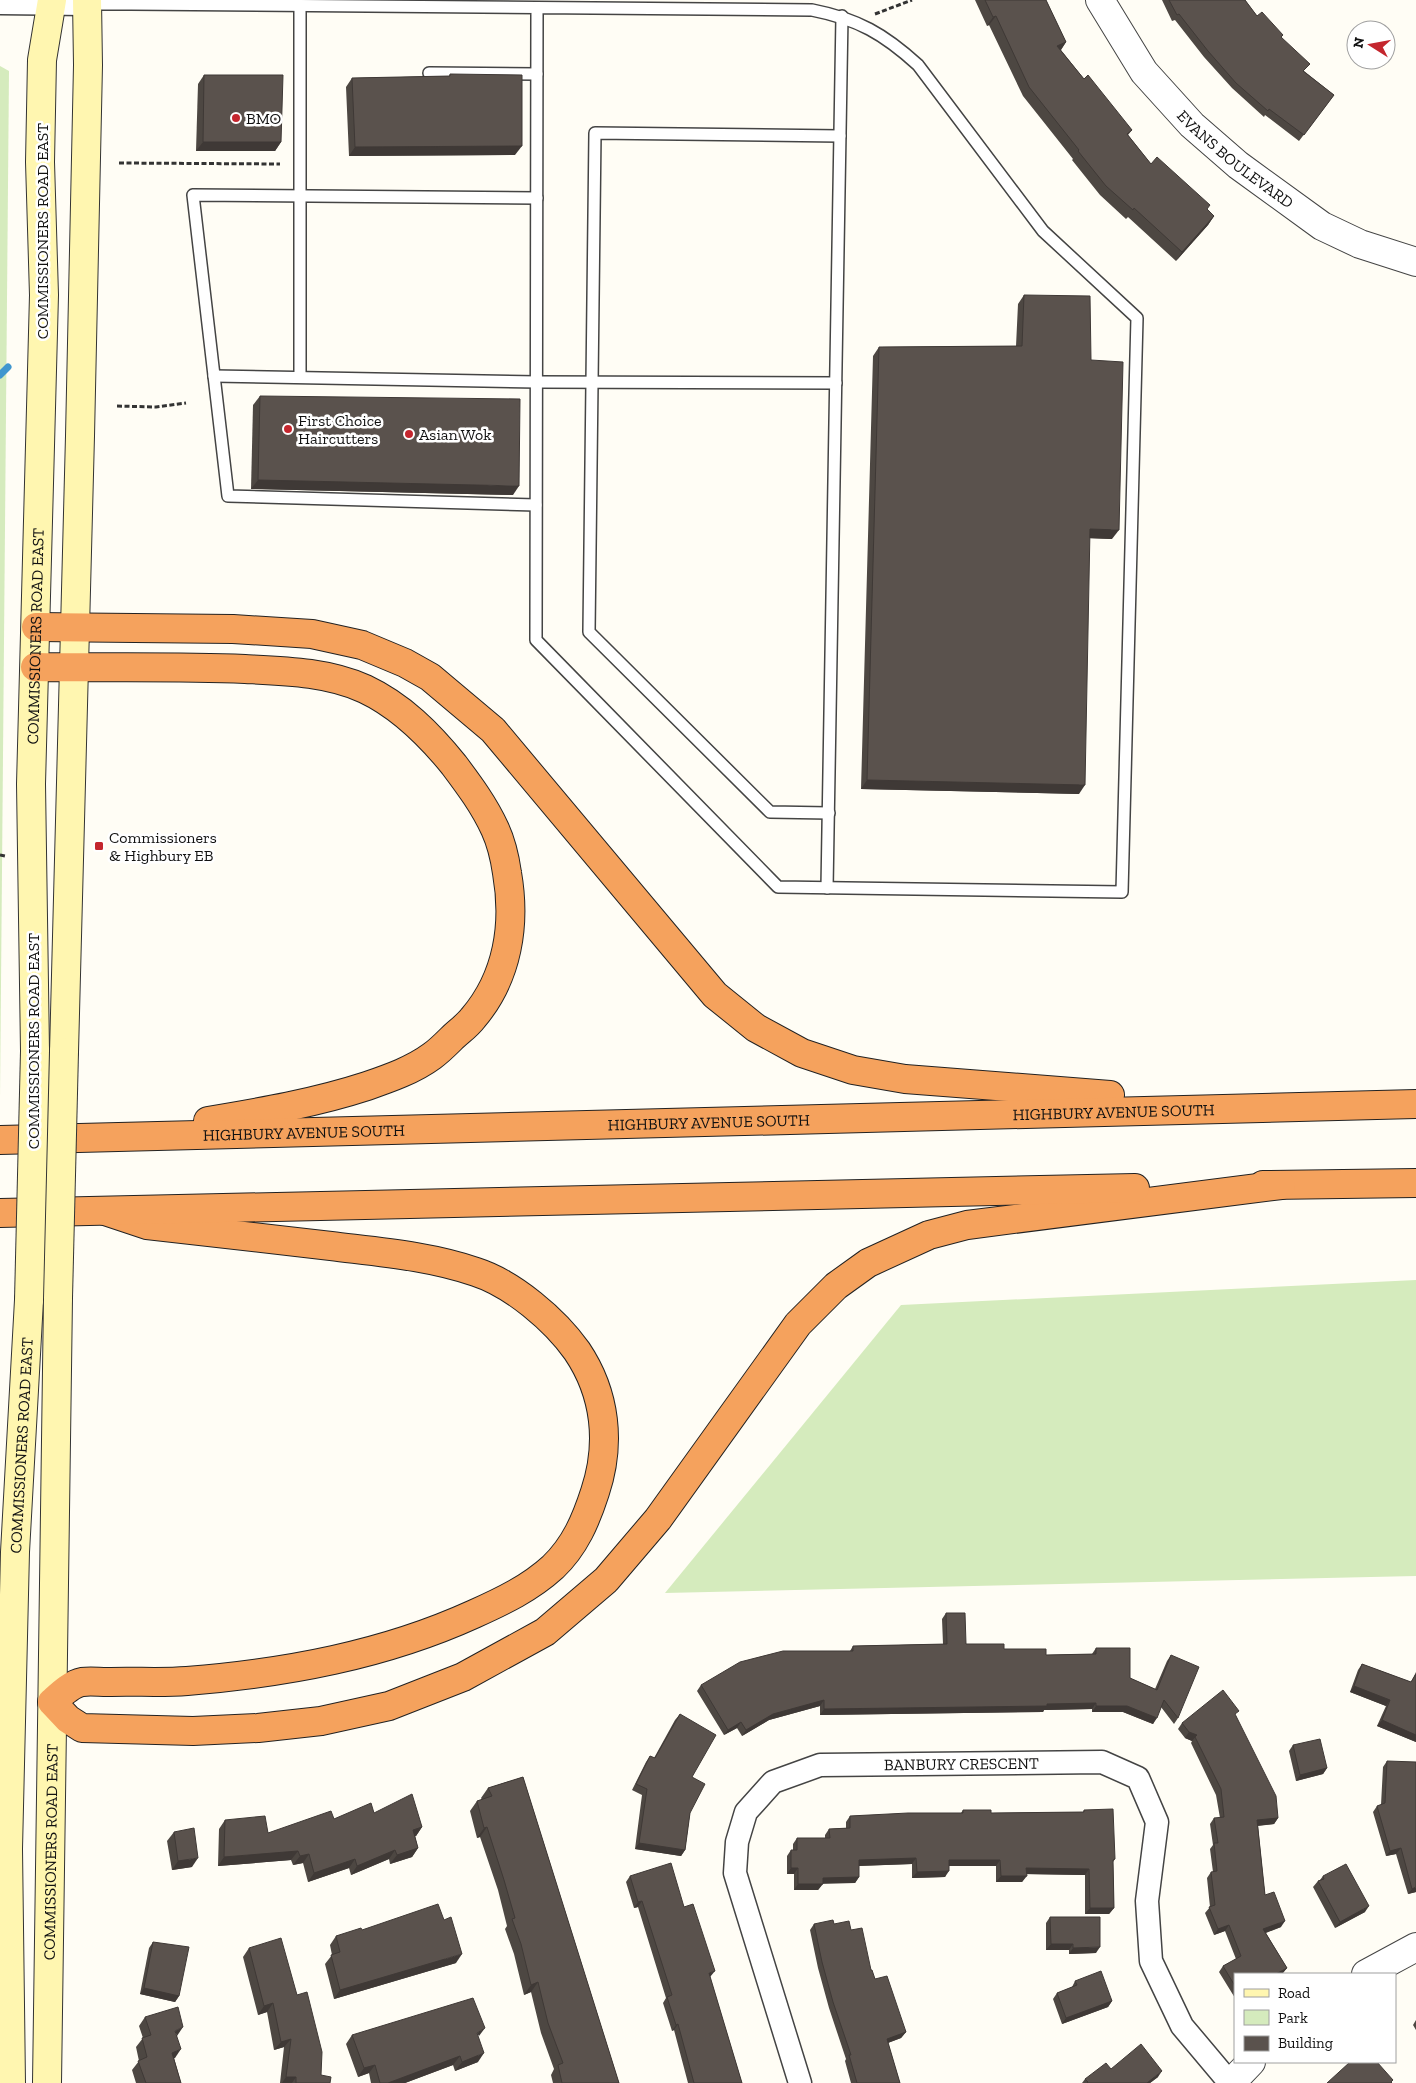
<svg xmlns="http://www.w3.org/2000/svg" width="1416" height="2083" font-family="'Zilla Slab',serif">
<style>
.green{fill:#d5ebbd}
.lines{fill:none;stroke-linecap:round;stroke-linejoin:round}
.stream{stroke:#3f96cf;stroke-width:7}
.service-casing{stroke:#444;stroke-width:14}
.minor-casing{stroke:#444;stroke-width:25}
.tertiary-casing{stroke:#444;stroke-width:30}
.secondary-casing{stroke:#333;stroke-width:30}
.motorway-casing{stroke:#222;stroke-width:30}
.path{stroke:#333;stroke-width:3;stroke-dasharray:5 2.5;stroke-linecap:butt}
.service{stroke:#fff;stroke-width:11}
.minor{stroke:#fff;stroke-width:22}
.tertiary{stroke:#fff;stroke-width:28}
.secondary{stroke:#fff6b0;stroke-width:28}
.motorway{stroke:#f5a25d;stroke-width:28}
.secondary-bridge-casing{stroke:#333;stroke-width:30;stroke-linecap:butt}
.secondary-bridge{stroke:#fff6b0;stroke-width:28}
.wall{fill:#4d4742}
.shaded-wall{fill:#3f3936}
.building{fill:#5a524d;stroke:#3f3936}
.poi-dot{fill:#c4262e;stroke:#fff;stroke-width:2}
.labels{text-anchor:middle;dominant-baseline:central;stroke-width:5;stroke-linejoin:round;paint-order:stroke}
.poi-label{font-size:16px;fill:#111;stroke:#fff;text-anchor:start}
.street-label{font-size:16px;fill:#111;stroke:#fff}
</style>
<rect width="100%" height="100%" fill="#fffdf5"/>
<g class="green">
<path d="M0 66 9 71 0 1099Z"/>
<path d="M1416 1280V1576L665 1593 901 1305Z"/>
</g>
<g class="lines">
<path class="stream" d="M0 375 8 367"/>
<g class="service-casing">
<g id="service">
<path d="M87 4H131L812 10C858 19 884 34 918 65L1043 231 1137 318 1122 892 778 887 536 640 537 8"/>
<path d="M429 73 537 74"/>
<path d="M214 376 537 382 836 383"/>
<path d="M300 377V6"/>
<path d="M536 505 228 496 193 195 537 198"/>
<path d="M829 813 770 812 589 632 595 133 840 136"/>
<path d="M827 888 842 16"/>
</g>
</g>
<g class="minor-casing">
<g id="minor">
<path d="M0 3 86 4"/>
<path id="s1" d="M800 2083 735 1873 737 1842 746 1812 773 1782 820 1765 1102 1762 1138 1778 1157 1822 1147 1901 1151 1961 1182 2026 1230 2083"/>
</g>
</g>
<g class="tertiary-casing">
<g id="tertiary">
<path id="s2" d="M1100 0 1144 72 1192 125 1238 165 1322 226 1360 244 1416 262"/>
<path d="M1366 1974 1416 1947"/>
<path d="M1231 2083 1251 2062"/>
</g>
</g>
<g class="secondary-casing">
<g id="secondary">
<path id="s3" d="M35 1051 31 784 44 295 40 162 42 60 52 0"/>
<path d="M64 1052 80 436 88 65 87 0"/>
<path id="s4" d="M11 2083 8 1849 15 1552 29 1300"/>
<path id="s5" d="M47 2083 58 1298"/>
</g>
</g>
<g class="motorway-casing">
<g id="motorway">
<path d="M36 627 233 629 312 634 362 645 405 663 430 677 493 730 715 995 756 1028 802 1053 853 1070 905 1079 1110 1095"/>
<path d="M35 667C105 668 175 666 245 669 285 671 328 672 365 689 401 706 429 734 454 765 469 785 484 805 495 829 501 842 505 859 507 873 516 924 508 977 473 1018 467 1026 458 1032 451 1039 445 1045 439 1051 432 1056 413 1070 390 1078 367 1086 315 1103 262 1112 208 1121"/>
<path id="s6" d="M0 1140 1416 1104"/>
<path d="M1263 1185 1416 1183"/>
<path d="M105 1211 147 1225C208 1232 269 1239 331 1246 379 1252 430 1256 476 1272 513 1284 555 1320 577 1351 606 1394 611 1444 595 1492 586 1520 575 1546 553 1567 530 1588 503 1601 474 1614 384 1655 286 1673 187 1681 161 1683 134 1681 107 1682 99 1682 90 1681 82 1682 71 1684 60 1695 52 1702L68 1719 82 1728 193 1731 258 1728 321 1721 389 1706 463 1677 545 1632 606 1580 658 1519 798 1324 836 1286 868 1263 929 1235 967 1225 1281 1185"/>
<path d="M0 1213 1135 1188"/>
</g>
</g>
<g class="path">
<path d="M875 14 912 0"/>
<path d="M119 163 280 164"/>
<path d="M117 406 156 407 186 403"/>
<path d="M0 855 5 856"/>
</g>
<use href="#service" class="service"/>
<use href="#minor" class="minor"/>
<use href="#tertiary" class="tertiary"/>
<use href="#secondary" class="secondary"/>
<use href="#motorway" class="motorway"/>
<g class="secondary-bridge-casing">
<g id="secondary-bridge">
<path d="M58 1298 64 1052"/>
<path d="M29 1300 35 1051"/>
</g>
</g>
<use href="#secondary-bridge" class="secondary-bridge"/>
</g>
<g class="wall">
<path d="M975 0H1046L1066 42 1061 50 1084 79 1132 130 1128 135 1151 164 1214 216 1208 225 1176 261 1128 217 1126 219 1100 195 1072 160 1073 159 1023 96 989 25 987 26Z"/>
<path d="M1162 0H1245L1257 16 1281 37 1304 71 1334 95 1299 141 1265 115 1264 117 1232 88 1204 57 1175 20 1172 21Z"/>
<path d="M450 74 515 155 349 156 346 87 352 78 449 76Z"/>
<path d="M204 75 281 142 275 151H196L198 84Z"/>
<path d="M1024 295 1091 360 1112 539 1089 538 1079 794 861 789 873 356 879 347 1016 346 1018 304Z"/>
<path d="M260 396 513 495 251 489 253 405Z"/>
<path d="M946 1613 966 1644 1046 1655 1092 1654 1096 1648 1130 1678 1155 1689 1167 1661 1171 1655 1178 1718 1174 1724 1161 1707 1153 1724 1123 1712H1092V1709L1044 1710 1043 1712 820 1715V1706L769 1720 742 1736 737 1728 724 1735 697 1691 701 1685 850 1651 853 1646 943 1644 942 1619Z"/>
<path d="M1362 1664 1411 1682 1416 1672V1742L1377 1726 1386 1706 1350 1692 1358 1670Z"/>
<path d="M680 1714 692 1777 690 1813 685 1850 681 1856 635 1849 642 1795 632 1790 646 1762 650 1756 654 1758 675 1720Z"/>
<path d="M1236 1716 1278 1818 1274 1824 1258 1826 1265 1895 1281 1927 1266 1933 1287 1968 1282 1974H1235V1998L1219 1972 1223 1966 1236 1959 1225 1931 1214 1935 1205 1913 1210 1907 1207 1878 1211 1872H1213L1210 1849 1213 1845 1210 1824 1214 1818H1220L1216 1795 1191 1743 1192 1741 1185 1738 1178 1729 1182 1723Z"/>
<path d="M1293 1745 1327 1768 1323 1774 1296 1781 1289 1751Z"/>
<path d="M1387 1761 1416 1892 1408 1894 1396 1854 1386 1856 1373 1812 1377 1806 1381 1805 1383 1767Z"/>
<path d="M523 1777 619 2083H553L551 2075 554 2069 541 2033 531 1992 524 1995 514 1954 505 1929 507 1926 498 1890 480 1837 477 1838 470 1811 477 1801 482 1800 481 1798 488 1788Z"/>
<path d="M963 1810 991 1813 1083 1812 1084 1810 1115 1859 1113 1862 1114 1908 1109 1914H1085V1875L1027 1874 1022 1882H996V1866H949L945 1877 912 1878V1864L859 1866V1877L855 1883H823L818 1890H794V1874H787V1856L791 1850H793V1844L797 1838H825V1835L829 1829 846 1828V1822L850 1816 961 1813Z"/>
<path d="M374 1813 422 1827 416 1836H415L418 1848 412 1857 390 1864 389 1859 351 1875 349 1868 308 1882 303 1863 293 1865 291 1860 218 1866 219 1829 225 1820 268 1833 334 1819Z"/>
<path d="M174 1832 192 1867 172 1870 167 1841Z"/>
<path d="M630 1876 684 1907 710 1977 742 2083H688L674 2030 672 2031 663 2003 666 1998 638 1907 634 1908 626 1882Z"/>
<path d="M1323 1876 1365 1912 1335 1928 1313 1887 1318 1881 1320 1880Z"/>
<path d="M1050 1917 1096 1953 1069 1954V1950H1046V1923Z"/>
<path d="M814 1924H834L851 1930 875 1979 906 2032 901 2038 888 2043 900 2083H851L845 2061 846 2059 829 2008 818 1968 810 1930Z"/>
<path d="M362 1930 456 1963 334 1999 325 1964 332 1955 330 1945 336 1936Z"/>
<path d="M153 1942 179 1996 175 2002 140 1994 149 1948Z"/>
<path d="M249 1948 321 2075 330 2083H280L284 2047 274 2050 267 2012 258 2015 243 1957Z"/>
<path d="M1075 1981 1112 2001 1108 2007 1062 2024 1053 1999 1057 1993 1072 1987Z"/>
<path d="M145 2017 177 2036 175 2058H174L181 2083H136L132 2070 139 2061 136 2047 143 2038 139 2026Z"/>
<path d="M1416 2020V2030L1413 2025Z"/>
<path d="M352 2035 478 2037V2062L455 2071 453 2065 405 2083H371L369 2073 358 2077 346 2044Z"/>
<path d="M1111 2069 1158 2077 1150 2083H1082L1085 2079Z"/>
</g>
<g class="shaded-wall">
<path d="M996 16 989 25 987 26 993 17Z"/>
<path d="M1066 42 1060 51 1057 46Z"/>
<path d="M203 142H281L275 151H196Z"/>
<path d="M522 146 515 155 349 156 355 147Z"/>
<path d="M1214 216 1208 225 1176 261 1182 252Z"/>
<path d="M258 480 519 486 513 495 251 489Z"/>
<path d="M1090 529 1119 530 1112 539 1083 538Z"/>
<path d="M867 780 1085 785 1079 794 861 789Z"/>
<path d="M1354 1686 1390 1700 1386 1706 1350 1692Z"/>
<path d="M824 1700 820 1706 769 1720 742 1736 746 1730 773 1714Z"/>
<path d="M1096 1703 1092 1709 1044 1710 1043 1712 820 1715 824 1709Z"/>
<path d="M1096 1706H1127L1157 1718 1153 1724 1123 1712H1092Z"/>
<path d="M1382 1720 1416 1735V1742L1377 1726Z"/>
<path d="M741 1722 737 1728 724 1735 728 1730Z"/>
<path d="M1189 1732 1197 1735 1192 1741 1185 1738Z"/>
<path d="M1327 1768 1323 1774 1296 1781 1300 1775Z"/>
<path d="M1278 1818 1274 1824 1253 1826 1257 1820Z"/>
<path d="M422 1827 416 1836 407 1839 413 1830Z"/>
<path d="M487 1827 480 1837 477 1838 484 1828Z"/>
<path d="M639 1843 685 1850 681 1856 635 1849Z"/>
<path d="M418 1848 412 1857 390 1864 397 1855Z"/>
<path d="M1401 1848 1396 1854 1386 1856 1390 1851Z"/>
<path d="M395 1850 389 1859 351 1875 357 1866Z"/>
<path d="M298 1851 291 1860 218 1866 224 1857Z"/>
<path d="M309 1854 303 1863 293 1865 300 1856Z"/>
<path d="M198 1858 192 1867 172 1870 178 1861Z"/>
<path d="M916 1858 912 1864 855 1866 859 1860Z"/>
<path d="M355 1859 349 1868 308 1882 314 1873Z"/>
<path d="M949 1860H1000L996 1866H944Z"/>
<path d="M791 1868H798L794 1874H787Z"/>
<path d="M1026 1868 1089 1869 1085 1875 1022 1874Z"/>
<path d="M949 1871 945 1877 912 1878 917 1872Z"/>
<path d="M1001 1876H1027L1022 1882H996Z"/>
<path d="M859 1877 855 1883 818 1884 823 1878Z"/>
<path d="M798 1884H823L818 1890H794Z"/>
<path d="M1416 1887V1892L1408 1894 1412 1889Z"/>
<path d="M642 1901 638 1907 634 1908 638 1902Z"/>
<path d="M1369 1906 1365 1912 1335 1928 1340 1922Z"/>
<path d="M1090 1908H1114L1109 1914H1085Z"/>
<path d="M1285 1921 1281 1927 1259 1935 1263 1929Z"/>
<path d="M1229 1925 1225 1931 1214 1935 1218 1929Z"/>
<path d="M1051 1944H1073L1069 1950H1046Z"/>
<path d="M1100 1947 1096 1953 1069 1954 1073 1948Z"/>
<path d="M462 1954 456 1963 334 1999 340 1990Z"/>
<path d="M1287 1968 1282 1974H1276Z"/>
<path d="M715 1971 710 1977 705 1979 709 1973Z"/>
<path d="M538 1982 531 1992 524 1995 531 1985Z"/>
<path d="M144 1988 179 1996 175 2002 140 1994Z"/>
<path d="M1112 2001 1108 2007 1062 2024 1066 2018Z"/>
<path d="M273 2003 267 2012 258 2015 264 2006Z"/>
<path d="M678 2024 674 2030 672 2031 676 2025Z"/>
<path d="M183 2027 177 2036 175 2031Z"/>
<path d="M485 2028 479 2036 477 2033Z"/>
<path d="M906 2032 901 2038 882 2045 887 2039Z"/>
<path d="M291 2039 284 2047 274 2050 281 2042Z"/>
<path d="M181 2049 175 2058 166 2061 172 2053Z"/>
<path d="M484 2053 478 2062 455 2071 462 2062Z"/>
<path d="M460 2056 453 2065 405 2083H388Z"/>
<path d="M375 2065 369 2073 358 2077 364 2068Z"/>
<path d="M1162 2071 1158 2077 1150 2083H1147Z"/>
<path d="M286 2077H296L292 2083H282Z"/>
</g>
<g class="building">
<path d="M985 0H1046L1066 42 1057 46 1084 79 1088 75 1132 130 1127 134 1151 164 1157 157 1210 205 1207 209 1214 216 1182 252 1134 208 1133 210 1106 186 1078 151 1079 150 1029 87 996 16 993 17Z"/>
<path d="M1169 0H1245L1257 16 1262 12 1283 35 1281 37 1310 64 1303 71 1334 95 1304 135 1269 109 1268 111 1236 83 1208 51 1179 14 1177 15Z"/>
<path d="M450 74 522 75V146L355 147 352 78 450 76Z"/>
<path d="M204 75H283L281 142H203Z"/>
<path d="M1024 295 1090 296 1091 360 1123 362 1119 530 1090 529 1085 785 867 780 879 347 1022 346Z"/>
<path d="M260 396 520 399 519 486 258 480Z"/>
<path d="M946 1613H965L966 1644H1004V1649H1046V1655L1096 1654V1648H1130V1678L1157 1690 1171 1655 1199 1667 1178 1718 1164 1700 1157 1718 1127 1706H1096V1703L1047 1704V1706L824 1709V1700L773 1714 746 1730 741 1722 728 1730 701 1685 740 1662 783 1651H853V1646L947 1644Z"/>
<path d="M1362 1664 1411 1682 1416 1674V1735L1382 1720 1390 1700 1354 1686Z"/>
<path d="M1223 1690 1239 1711 1235 1714 1276 1796 1278 1818 1257 1820 1265 1895 1274 1892 1285 1921 1263 1929 1287 1968 1276 1974H1235V1986L1223 1966 1241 1956 1229 1925 1218 1929 1209 1907 1215 1905 1211 1872 1217 1871 1214 1843H1218L1214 1818 1224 1817 1221 1789 1195 1737 1197 1735 1189 1732 1182 1723Z"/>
<path d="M680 1714 716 1735 692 1777 705 1784 690 1813 685 1850 639 1843 647 1789 636 1784 650 1756 655 1758Z"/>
<path d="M1320 1739 1327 1768 1300 1775 1293 1745Z"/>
<path d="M1387 1761 1416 1762V1887L1412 1889 1401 1848 1390 1851 1377 1806 1385 1803Z"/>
<path d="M523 1777 619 2083H562L558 2065 563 2063 548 2023 538 1982 531 1985 521 1944 512 1919 515 1918 504 1880 487 1827 484 1828 477 1801 492 1796 488 1788Z"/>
<path d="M412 1794 422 1827 413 1830 418 1848 397 1855 395 1850 357 1866 355 1859 314 1873 309 1854 300 1856 298 1851 224 1857 225 1820 265 1816 268 1833 331 1811 334 1819 371 1803 374 1813Z"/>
<path d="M1113 1809 1115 1859 1113 1860 1114 1908H1090L1089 1869 1026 1868 1027 1876H1001L1000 1860H949V1871L917 1872 916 1858 859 1860V1877L823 1878V1884H798V1868H791V1850H797V1838H830L829 1829 850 1828V1816L908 1813H963V1810H991V1813L1084 1812V1810Z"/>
<path d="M194 1828 198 1858 178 1861 174 1832Z"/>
<path d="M671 1863 684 1907 693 1904 715 1971 709 1973 742 2083H694L678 2024 676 2025 667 1997 672 1995 642 1901 638 1902 630 1876Z"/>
<path d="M1346 1864 1369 1906 1340 1922 1318 1881 1324 1879 1323 1876Z"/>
<path d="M438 1904 444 1920 451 1917 462 1954 340 1990 331 1955 340 1952 336 1936 361 1928 362 1930Z"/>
<path d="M1050 1917H1100V1947L1073 1948V1944H1051Z"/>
<path d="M833 1920 834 1924 849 1921 851 1930 862 1928 871 1970H872L875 1979 887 1976 906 2032 887 2039 900 2083H857L849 2055H851L833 2002 822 1962 814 1924Z"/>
<path d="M281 1938 297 1995 307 1992 322 2052 321 2075 331 2077 330 2083H296V2077H286L291 2039 281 2042 273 2003 264 2006 249 1948Z"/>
<path d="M153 1942 189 1947 179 1996 144 1988Z"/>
<path d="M1101 1971 1112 2001 1066 2018 1057 1993 1077 1985 1075 1981Z"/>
<path d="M473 1998 485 2028 477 2033 484 2053 462 2062 460 2056 388 2083H380L375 2065 364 2068 352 2035Z"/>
<path d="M178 2007 183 2027 175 2031 181 2049 172 2053 181 2083H146L138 2061 147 2057 142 2038 151 2035 145 2017Z"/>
<path d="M1141 2044 1162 2071 1147 2083H1087L1088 2082 1085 2079 1106 2063 1111 2069Z"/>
<path d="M1350 2062H1377L1393 2080 1391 2082 1392 2083H1327Z"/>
</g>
<g class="poi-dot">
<circle cx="236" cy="118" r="5"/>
<circle cx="288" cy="429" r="5"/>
<circle cx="409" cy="434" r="5"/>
<rect x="94" y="841" width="10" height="10" rx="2.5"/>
</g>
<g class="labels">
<g class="poi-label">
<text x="246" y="118">BMO</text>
<text x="298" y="420">First Choice<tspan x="298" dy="18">Haircutters</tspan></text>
<text x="419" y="434">Asian Wok</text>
<text x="109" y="837">Commissioners<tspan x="109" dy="18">&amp; Highbury EB</tspan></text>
</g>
<g class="street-label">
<text stroke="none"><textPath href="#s2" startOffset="211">EVANS BOULEVARD</textPath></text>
<text transform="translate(42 231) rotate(-90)">COMMISSIONERS ROAD EAST</text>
<text stroke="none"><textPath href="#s3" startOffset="415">COMMISSIONERS ROAD EAST</textPath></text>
<text transform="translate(33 1041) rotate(-90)">COMMISSIONERS ROAD EAST</text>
<text stroke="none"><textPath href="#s6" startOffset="1114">HIGHBURY AVENUE SOUTH</textPath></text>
<text stroke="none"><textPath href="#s6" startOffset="709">HIGHBURY AVENUE SOUTH</textPath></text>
<text stroke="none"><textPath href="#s6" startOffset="304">HIGHBURY AVENUE SOUTH</textPath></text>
<text stroke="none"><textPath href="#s4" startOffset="638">COMMISSIONERS ROAD EAST</textPath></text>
<text stroke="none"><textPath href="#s1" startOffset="514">BANBURY CRESCENT</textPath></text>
<text stroke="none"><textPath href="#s5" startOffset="231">COMMISSIONERS ROAD EAST</textPath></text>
</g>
</g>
<rect x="1234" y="1973" width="162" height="90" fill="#ffffff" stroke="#a0a0a0"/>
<rect x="1244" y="1989" width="25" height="8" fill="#fff6b0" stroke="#a0a0a0"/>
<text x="1278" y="1998" font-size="15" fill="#111111">Road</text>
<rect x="1244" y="2010" width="25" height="15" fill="#d5ebbd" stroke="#a0a0a0"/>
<text x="1278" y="2023" font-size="15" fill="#111111">Park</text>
<rect x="1244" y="2036" width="25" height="15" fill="#5a524d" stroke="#a0a0a0"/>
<text x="1278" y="2048" font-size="15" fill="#111111">Building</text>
<g transform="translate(1371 45) rotate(281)"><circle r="24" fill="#ffffff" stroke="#a0a0a0"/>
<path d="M0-4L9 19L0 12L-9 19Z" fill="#c4262e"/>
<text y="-8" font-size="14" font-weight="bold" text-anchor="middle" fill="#111111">N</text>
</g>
</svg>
